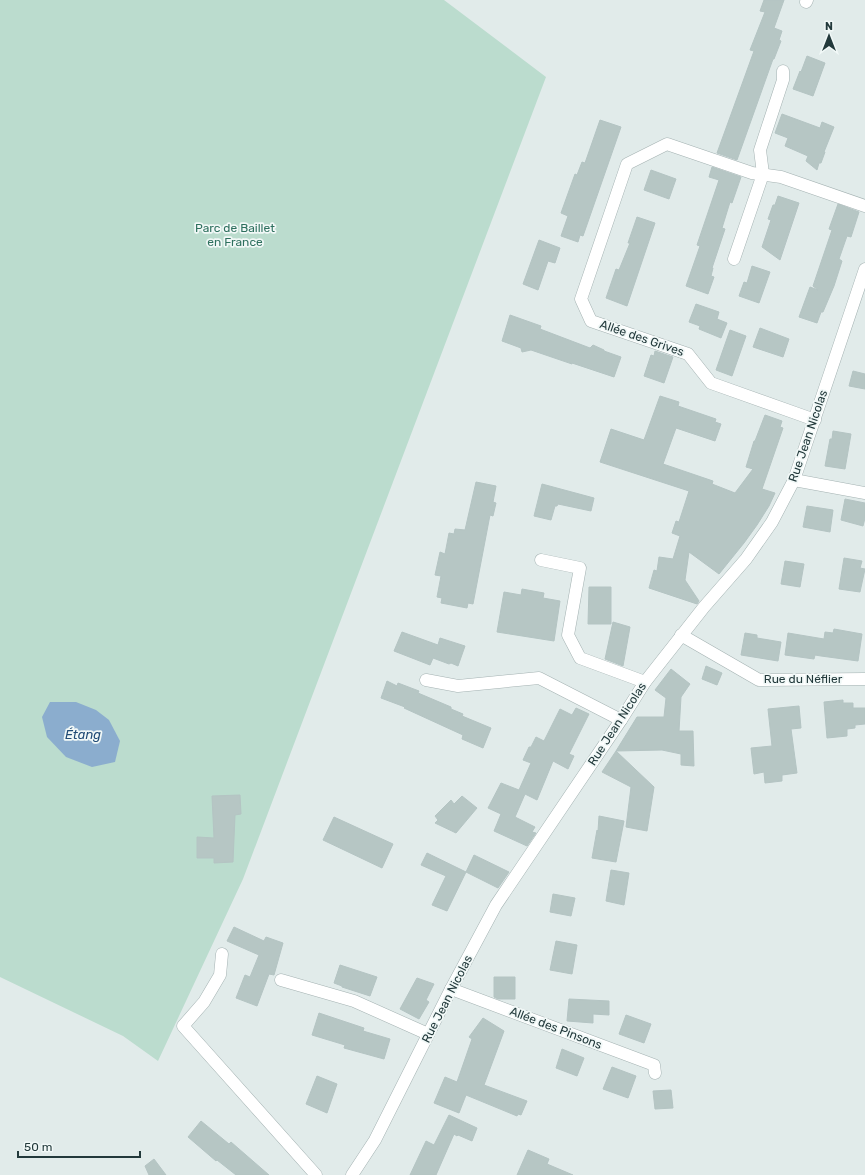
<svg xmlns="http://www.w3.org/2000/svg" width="865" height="1175" font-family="Rubik,sans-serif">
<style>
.green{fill:#bbdcce}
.water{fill:#8badce}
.building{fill:#b6c6c4;stroke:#b4c4c3}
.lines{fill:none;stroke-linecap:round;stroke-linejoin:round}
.minor-casing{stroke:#a4b2b2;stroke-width:13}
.minor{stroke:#fff;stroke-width:12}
.labels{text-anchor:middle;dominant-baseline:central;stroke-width:3.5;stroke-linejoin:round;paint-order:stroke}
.park-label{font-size:12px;fill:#2e705e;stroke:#f1f8f7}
.street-label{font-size:12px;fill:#22393b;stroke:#f1f8f7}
.water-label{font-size:13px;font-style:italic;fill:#1f4a75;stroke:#f1f8f7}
</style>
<rect width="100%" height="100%" fill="#e1ebea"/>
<path class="green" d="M0 0H444L546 77 243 879 158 1061 123 1036 0 977Z"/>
<path class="water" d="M50 702H76L96 710 109 720 120 741 115 762 92 767 66 757 47 737 42 717Z"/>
<g class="building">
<path d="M764 0H784L774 28 782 31 779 40 781 41 774 59H773L737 160 717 153 754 51 750 50 765 12 760 11Z"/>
<path d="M807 56 825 63 813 96 793 89 800 71 801 72Z"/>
<path d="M782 114 820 128 822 122 834 127 824 152H825L821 163H819L817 170 806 161 808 156 785 146 788 138 775 133Z"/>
<path d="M600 120 621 127 583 236 580 235 578 242 561 236 568 216 561 213 575 174 577 175 582 162 585 163Z"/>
<path d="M712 167 741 177 732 203 730 202 722 228 725 229 712 268H713L711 276 714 277 708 294 686 286 700 246 697 245 719 180 709 177Z"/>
<path d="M651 170 676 179 669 199 644 190Z"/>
<path d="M778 196 799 203 780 260 762 247 771 220 768 219 773 205H775Z"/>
<path d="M838 204 859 212 851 237 847 236 839 259 842 261 834 286 823 312H821L817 323 799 317 810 287 818 290 813 286 832 230 829 229Z"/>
<path d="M637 217 655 223 627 306 606 298 616 269 619 270 630 243H628Z"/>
<path d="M539 240 560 248 555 263 548 261 538 290 523 284Z"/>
<path d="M752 266 770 272 759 303 739 296 744 282 747 283Z"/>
<path d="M696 304 719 312 717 319 727 323 721 338 699 329 700 326 689 322Z"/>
<path d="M510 315 541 326 540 329 590 348 593 345 604 350V351L621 357 614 377 572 363V364L531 350 522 352 521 348 502 341Z"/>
<path d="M760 328 789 339 783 357 753 347Z"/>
<path d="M730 330 746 336 732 376 716 370Z"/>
<path d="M655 351 673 357 664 383 644 376 651 355 654 356Z"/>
<path d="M853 371 865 374V389L849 386Z"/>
<path d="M660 396 679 402 678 406 716 419 715 422 721 424 715 441 676 428 663 464 713 481 712 484 735 493 753 469 746 467 754 441H755L765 415 782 421 780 427 783 428 762 489 775 493 769 506 757 525 744 543 719 574 689 552 685 580 699 601 697 604 649 588 654 570 657 571 659 557 673 559 680 536 672 533 676 521 679 522 689 491 600 462 611 429 644 440Z"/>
<path d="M833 431 851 434 845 469 825 466 830 439H832Z"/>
<path d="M476 482 496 486 493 502 496 503 493 516 490 515 473 604 468 603 467 608 441 603 442 598 437 597 441 576 435 575 440 552 445 554 449 533 454 534 455 529 465 530Z"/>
<path d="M542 484 594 498 591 511 558 504 557 506H555L551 520 534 516Z"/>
<path d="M845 499 865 503V518L863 526 841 520Z"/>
<path d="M807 506 833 510 830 532 803 527Z"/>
<path d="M844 558 862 561 860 568 865 569 860 592 839 589Z"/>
<path d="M785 561 804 564 800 587 781 584Z"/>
<path d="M589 587H611V624H588Z"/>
<path d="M522 589 544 593 543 598 560 601 554 641 497 632 504 592 521 595Z"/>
<path d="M613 622 630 627 623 666 605 659Z"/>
<path d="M834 629 862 634 858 661 821 656 815 655 814 659 785 655 788 633 824 639 825 632 833 633Z"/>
<path d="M402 632 438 645 440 638 465 646 458 666 451 663 449 664 433 658 430 665 394 651Z"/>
<path d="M745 633 757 635V638L781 642 778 661 741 655Z"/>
<path d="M706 666 722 673 717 685 702 679Z"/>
<path d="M671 669 690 684 681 697 679 731H693L694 766 681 765V754L662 750 616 751 637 717H664L666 698 655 690Z"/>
<path d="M387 681 397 686 398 683 419 691 418 693 451 707V709L463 714 462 716 491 728 483 748 462 739 463 735 404 708 405 707 381 698Z"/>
<path d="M843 700V703H853V708H865V724L855 725V728L847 729V736L827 738 824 702Z"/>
<path d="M799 706 801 728 791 729 797 773 782 775V781L765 783 764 772 754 774 751 748 772 746 768 709Z"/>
<path d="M576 708 589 714 569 754 574 756 568 769 553 761 537 800 525 794 515 817 535 827 532 832 536 833 527 846 494 831 501 814 488 808 501 783 519 790 531 763 523 760 529 747H531L536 737 544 741 560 709 572 715Z"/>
<path d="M616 751 654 787 647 831 626 827 631 787 602 772Z"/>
<path d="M240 795 241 814 235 815 233 862 214 863V858H197V837L214 838 212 796Z"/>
<path d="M462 796 477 808 456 833 435 823 438 820 435 816 451 800 454 804Z"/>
<path d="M599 816 624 821 616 862 592 858 597 830 598 831Z"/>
<path d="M334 817 393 844 382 868 323 840Z"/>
<path d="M427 853 466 872 447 911 432 905 446 876 421 865Z"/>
<path d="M474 855 509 872 498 888 466 872Z"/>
<path d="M611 870 629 873 624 905 606 901Z"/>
<path d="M553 894 575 898 571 916 550 912Z"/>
<path d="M234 927 264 941 266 937 283 943 274 975 269 974 257 1006 236 998 245 975 250 977 259 955 227 941Z"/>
<path d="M556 941 577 945 572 974 550 970Z"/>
<path d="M340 965 377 977 370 996 342 987V986L334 983Z"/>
<path d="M494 977H515V999H498L494 997Z"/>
<path d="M417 978 434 984 426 1000 429 1002 419 1019 400 1009Z"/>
<path d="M569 999 609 1001V1015L593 1014V1023L567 1021Z"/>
<path d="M319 1013 364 1028 363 1031 390 1039 384 1059 344 1048 345 1045 312 1035Z"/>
<path d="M626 1015 651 1024 644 1043 619 1034Z"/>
<path d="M483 1018 504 1031 484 1085 527 1101 521 1115 518 1114 517 1116 466 1095 459 1113 434 1103 445 1077 457 1082 472 1039 469 1037Z"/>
<path d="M562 1049 584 1058 577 1076 556 1068Z"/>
<path d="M612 1067 636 1076 628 1098 603 1089Z"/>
<path d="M317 1076 337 1084 327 1113 306 1104Z"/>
<path d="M671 1090 673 1108 655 1109 653 1091Z"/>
<path d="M449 1115 477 1128 472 1141 458 1135 457 1136 454 1134 436 1175H410L426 1141 434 1145Z"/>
<path d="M201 1121 229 1144 231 1142 269 1175H236L217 1160 216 1161 188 1137Z"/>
<path d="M528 1150 549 1159 547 1164 573 1175H517Z"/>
<path d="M154 1159 166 1175H149L145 1166Z"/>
</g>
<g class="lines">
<g class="minor-casing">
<g id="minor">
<path d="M806 2 807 0"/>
<path d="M734 259 763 174 760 150 783 80V71"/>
<path d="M815 420 711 383 688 354 591 321 581 299 627 164 667 144 752 173 781 177 865 206"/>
<path d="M794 480 865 493"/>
<path d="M541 560 580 568 568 635 580 658 645 682"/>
<path d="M681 635 759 680 865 679"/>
<path d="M426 680 458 686 539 678 621 720"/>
<path d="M222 954 220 975 204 1002 183 1026 316 1175"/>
<path d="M281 980 354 1001 428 1034"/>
<path d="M451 989 654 1065 655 1073"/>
<path d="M352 1175 375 1140 451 989 496 905 621 720 645 682 704 607 746 559 772 522 794 480 865 269"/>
</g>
</g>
<use href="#minor" class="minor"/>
</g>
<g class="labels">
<g class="park-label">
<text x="235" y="228">Parc de Baillet<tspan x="235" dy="14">en France</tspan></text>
</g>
<g class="street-label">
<text transform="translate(642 338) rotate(19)">Allée des Grives</text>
<text transform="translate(808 436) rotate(-71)">Rue Jean Nicolas</text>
<text x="803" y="679">Rue du Néflier</text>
<text transform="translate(617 724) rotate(-57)">Rue Jean Nicolas</text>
<text transform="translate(447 999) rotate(-63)">Rue Jean Nicolas</text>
<text transform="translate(556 1028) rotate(21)">Allée des Pinsons</text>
</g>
<g class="water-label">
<text x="83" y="734">Étang</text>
</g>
</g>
<g transform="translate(829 36)" stroke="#f1f8f7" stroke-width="3" paint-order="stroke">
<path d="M0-3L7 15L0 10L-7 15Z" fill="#22393b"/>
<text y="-6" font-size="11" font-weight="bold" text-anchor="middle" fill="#22393b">N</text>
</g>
<path d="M18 1151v6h122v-6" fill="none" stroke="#22393b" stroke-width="2"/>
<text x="24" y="1151" font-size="12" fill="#22393b" stroke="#f1f8f7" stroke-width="3" paint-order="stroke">50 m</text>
</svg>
